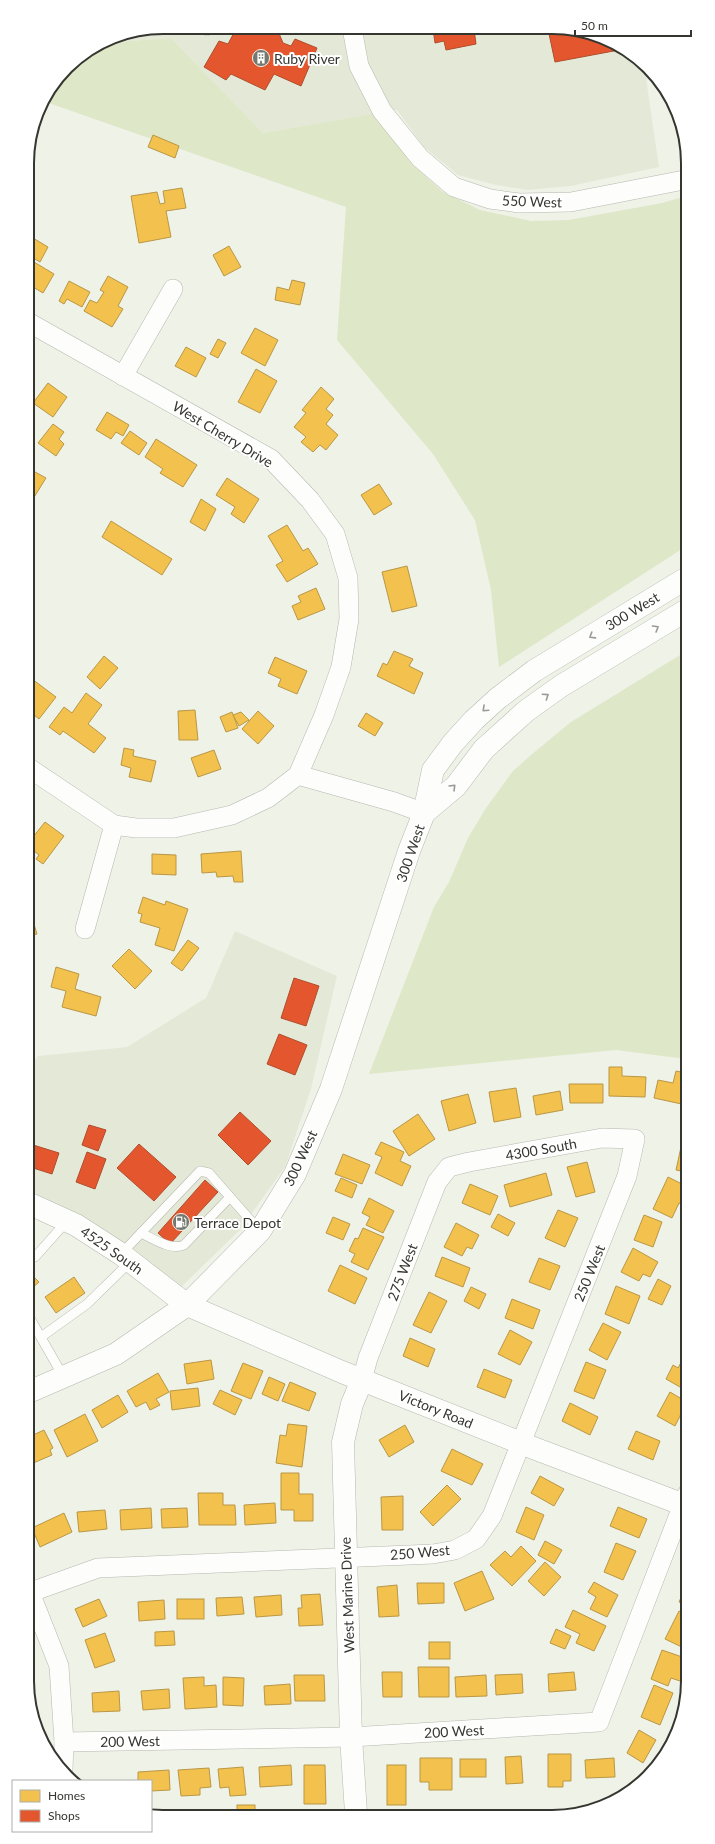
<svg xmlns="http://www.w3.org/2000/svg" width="715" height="1844" font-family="Lato,sans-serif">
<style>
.built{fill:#e4e9d7}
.green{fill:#dee7c7}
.homes{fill:#f2c14e;stroke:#b99745}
.shops{fill:#e4572e;stroke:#af4d2e}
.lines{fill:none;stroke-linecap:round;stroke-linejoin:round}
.service-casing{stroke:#b6b8b0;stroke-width:10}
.minor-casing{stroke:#b6b8b0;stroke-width:20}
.tertiary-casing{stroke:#b6b8b0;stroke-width:23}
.secondary-casing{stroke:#b6b8b0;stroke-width:23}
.service{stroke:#fdfdfb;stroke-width:9}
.minor{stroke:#fdfdfb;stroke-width:19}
.tertiary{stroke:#fdfdfb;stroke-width:22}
.secondary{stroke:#fdfdfb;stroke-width:22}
.oneway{stroke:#989a95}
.labels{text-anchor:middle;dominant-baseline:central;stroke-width:4;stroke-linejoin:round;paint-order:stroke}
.poi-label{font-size:14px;fill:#34362f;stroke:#fff;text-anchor:start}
.street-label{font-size:14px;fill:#34362f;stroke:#fff}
.rim{fill:none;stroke:#34362f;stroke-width:2}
</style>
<rect width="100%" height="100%" fill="#eff2e7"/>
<g class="built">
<path d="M163 27 578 30 642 61 644 64 659 167 571 186 528 190 496 185 458 175 424 147 397 110 263 133 171 38 101 43 111 37Z"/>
<path d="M235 931 337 976 311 1089 285 1167 239 1231 181 1287 30 1195V1067L38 1056 127 1047 206 998Z"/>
</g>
<g class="green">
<path d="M171 38 263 133 378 113 409 161 443 192 480 210 531 221 569 220 662 203 683 197 685 547 499 667 491 590 475 520 433 454 337 340 346 207 43 101 73 61 101 43Z"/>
<path d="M685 652 686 1059 616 1050 369 1074 434 907 449 882 468 838 486 808 513 771 531 755 571 722Z"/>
</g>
<g class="homes">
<path d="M153 135 179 146 175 158 148 147Z"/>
<path d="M182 188 186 208 166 211 171 237 139 243 131 196 157 192 160 204 165 203 163 191Z"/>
<path d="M28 235 48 247 40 262 28 255Z"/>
<path d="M229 246 241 267 224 276 213 255Z"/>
<path d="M34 262 54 274 43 293 28 284V272Z"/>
<path d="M108 276 128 287 118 306 123 309 112 327 84 311 90 300 97 303 104 292 100 290Z"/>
<path d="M292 280 305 283 300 305 275 300 277 287 289 290Z"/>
<path d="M69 281 90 292 82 307 67 299 64 304 59 301Z"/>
<path d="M255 328 278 340 265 366 241 353Z"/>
<path d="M218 339 226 343 218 358 210 354Z"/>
<path d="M186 347 206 358 196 377 175 366Z"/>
<path d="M256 369 277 381 260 413 238 402Z"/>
<path d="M48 383 67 397 53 417 33 403Z"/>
<path d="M321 387 334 399 326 409 333 415 326 424 338 435 326 450 320 445 313 452 301 442 306 437 294 427 306 413 302 410Z"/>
<path d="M107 412 129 425 123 436 116 432 111 439 96 430Z"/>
<path d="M53 424 64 432 59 439 64 444 56 456 38 443Z"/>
<path d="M130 431 147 443 139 455 121 443Z"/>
<path d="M156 439 197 465 183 487 160 473 163 469 145 457Z"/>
<path d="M28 468 46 478 33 499 28 497Z"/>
<path d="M227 478 259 499 244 523 231 514 235 507 216 495Z"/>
<path d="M379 484 392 504 374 515 361 495Z"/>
<path d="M201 499 216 509 205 531 190 522Z"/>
<path d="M111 521 172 559 162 575 102 537Z"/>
<path d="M287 525 303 551 308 548 318 564 287 582 276 565 283 561 268 536Z"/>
<path d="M407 566 417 606 392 612 382 572Z"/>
<path d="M316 588 325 609 298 620 292 606 301 602 298 596Z"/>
<path d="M394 651 413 659 409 666 423 673 414 694 377 676 383 663 387 665Z"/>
<path d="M104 656 118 668 100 689 87 677Z"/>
<path d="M275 657 307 671 297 694 278 686 281 679 268 673Z"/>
<path d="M32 679 56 697 39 719 29 711V684Z"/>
<path d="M86 693 102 705 88 724 106 738 94 753 63 731 60 735 49 727 64 707 72 713Z"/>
<path d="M195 710 198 740H179L178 711Z"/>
<path d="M258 711 274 726 258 744 242 729Z"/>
<path d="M232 712 238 728 226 732 220 717Z"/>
<path d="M241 712 249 720 239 726 233 715Z"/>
<path d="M366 713 383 723 375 736 358 726Z"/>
<path d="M124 748 134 750 133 756 156 761 151 782 129 777 131 768 121 765Z"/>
<path d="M214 750 221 769 198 777 191 758Z"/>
<path d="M45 822 64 836 43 864 36 859 39 855 29 847V833L33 837Z"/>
<path d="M241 851 243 882H234L233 876 217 877 216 872 202 873 201 854Z"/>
<path d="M152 854 176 855V875L152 874Z"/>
<path d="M143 897 165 905 166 901 188 909 174 951 155 945 160 928 140 922 142 914 138 913Z"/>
<path d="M29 908 37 934 29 936Z"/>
<path d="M188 940 199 948 182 971 171 963Z"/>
<path d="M129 949 152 971 135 989 112 966Z"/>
<path d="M56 967 79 974 75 989 101 997 96 1016 62 1007 66 991 51 987Z"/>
<path d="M609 1067H622V1076L646 1077 645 1097 609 1096Z"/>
<path d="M676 1071 686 1073V1105L654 1098 658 1080 673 1083Z"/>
<path d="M569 1084H603V1103H570Z"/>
<path d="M516 1088 521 1117 494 1122 489 1092Z"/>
<path d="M560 1091 563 1110 536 1115 533 1096Z"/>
<path d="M468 1094 476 1123 449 1131 441 1101Z"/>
<path d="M418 1114 435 1139 409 1156 393 1131Z"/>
<path d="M686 1138V1172L676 1170 681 1147 684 1148Z"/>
<path d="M381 1142 404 1152 400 1161 411 1166 402 1186 375 1173 382 1157 375 1154Z"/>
<path d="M343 1154 370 1165 362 1184 335 1174Z"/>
<path d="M587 1162 595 1192 576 1197 567 1167Z"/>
<path d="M546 1173 552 1195 510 1207 504 1185Z"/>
<path d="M668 1177 684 1185 682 1189 686 1191V1201L684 1206 679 1203 672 1218 653 1209Z"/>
<path d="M341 1178 357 1185 352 1198 335 1191Z"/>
<path d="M470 1184 498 1196 490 1215 462 1203Z"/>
<path d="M369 1198 394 1211 383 1233 366 1225 370 1217 362 1213Z"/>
<path d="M558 1210 578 1218 565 1247 545 1238Z"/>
<path d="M498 1214 515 1223 508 1236 491 1227Z"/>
<path d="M644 1215 662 1222 653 1247 634 1240Z"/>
<path d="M333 1217 350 1224 343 1240 326 1233Z"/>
<path d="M456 1223 479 1235 472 1249 467 1247 462 1256 444 1247Z"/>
<path d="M363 1228 384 1237 368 1270 351 1262 355 1254 349 1251 355 1238 358 1239Z"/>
<path d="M633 1248 658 1262 650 1277 643 1274 639 1281 621 1272Z"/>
<path d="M442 1257 470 1268 463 1287 435 1276Z"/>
<path d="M539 1258 560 1266 550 1290 529 1282Z"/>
<path d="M340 1265 367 1278 355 1304 328 1291Z"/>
<path d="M30 1273 39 1282 30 1290Z"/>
<path d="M74 1277 85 1293 56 1313 45 1297Z"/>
<path d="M658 1279 671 1286 662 1305 648 1299Z"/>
<path d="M616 1286 640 1296 629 1324 605 1314Z"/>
<path d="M471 1287 486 1294 479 1309 464 1301Z"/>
<path d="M429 1292 447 1301 431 1333 413 1325Z"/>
<path d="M512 1299 540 1310 533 1329 505 1318Z"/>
<path d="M603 1323 621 1332 607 1360 589 1350Z"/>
<path d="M510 1330 532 1342 520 1365 498 1354Z"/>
<path d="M410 1338 435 1349 428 1367 403 1356Z"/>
<path d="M685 1355 687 1356V1391L666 1379 673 1365 678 1368Z"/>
<path d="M211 1360 214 1379 187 1384 184 1364Z"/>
<path d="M586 1362 606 1370 594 1399 574 1391Z"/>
<path d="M243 1363 263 1371 251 1399 231 1391Z"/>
<path d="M484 1369 512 1380 505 1398 477 1387Z"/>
<path d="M158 1373 169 1392 156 1399 160 1405 150 1410 146 1402 136 1407 127 1391Z"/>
<path d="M269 1377 285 1384 278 1401 262 1394Z"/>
<path d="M290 1382 316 1393 309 1411 282 1401Z"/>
<path d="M198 1388 200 1406 172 1410 170 1391Z"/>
<path d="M220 1390 242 1400 235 1415 213 1404Z"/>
<path d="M670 1392 687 1402 675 1426 657 1416Z"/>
<path d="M118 1395 128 1412 102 1428 92 1410Z"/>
<path d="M570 1403 598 1417 590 1435 562 1421Z"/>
<path d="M85 1414 98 1441 67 1457 54 1430Z"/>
<path d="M288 1424 307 1426 302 1467 276 1463 280 1435 286 1436Z"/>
<path d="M405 1425 414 1442 389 1457 379 1440Z"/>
<path d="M44 1430 53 1448 50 1450 52 1455 31 1464V1436Z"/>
<path d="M636 1431 660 1441 653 1460 628 1449Z"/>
<path d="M452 1449 483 1464 472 1485 441 1471Z"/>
<path d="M281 1473H299V1494H313V1521H294V1510H281Z"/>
<path d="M540 1476 564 1489 554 1506 531 1493Z"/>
<path d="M447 1485 461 1499 433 1526 420 1512Z"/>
<path d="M198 1493H223V1505H235L236 1525H199Z"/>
<path d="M403 1496V1530H382L381 1497Z"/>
<path d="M275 1503 276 1523 245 1525 244 1505Z"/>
<path d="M526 1507 544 1515 534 1540 516 1532Z"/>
<path d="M618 1507 647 1519 639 1538 610 1526Z"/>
<path d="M151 1508 152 1528 121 1530 120 1510Z"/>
<path d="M187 1508 188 1527 162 1528 161 1509Z"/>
<path d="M105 1510 107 1529 79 1532 77 1512Z"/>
<path d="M64 1513 72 1532 40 1547 32 1528Z"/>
<path d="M545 1541 562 1550 554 1564 538 1555Z"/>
<path d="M616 1543 636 1551 623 1580 604 1572Z"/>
<path d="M521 1546 536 1561 512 1586 490 1565 505 1551 511 1557Z"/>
<path d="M545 1562 561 1577 544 1596 528 1581Z"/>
<path d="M482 1571 494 1599 465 1611 454 1583Z"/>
<path d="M594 1582 618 1595 607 1617 590 1609 596 1597 588 1592Z"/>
<path d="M417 1583H444V1603L418 1604Z"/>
<path d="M687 1584V1606L679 1602Z"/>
<path d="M397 1585 399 1616 379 1617 377 1587Z"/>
<path d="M320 1594 323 1625 299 1626 298 1608H302L301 1595Z"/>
<path d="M281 1595 282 1615 256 1617 254 1597Z"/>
<path d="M242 1597 244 1614 217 1616 216 1598Z"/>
<path d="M99 1599 107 1616 83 1627 75 1609Z"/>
<rect x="177" y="1599" width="27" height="20"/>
<path d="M164 1600 165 1619 139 1621 138 1602Z"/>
<path d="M573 1610 606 1626 594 1651 576 1643 580 1634 565 1627Z"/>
<path d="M679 1611 688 1615V1650L665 1639Z"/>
<path d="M556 1629 571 1636 565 1649 550 1643Z"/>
<path d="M174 1631 175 1645 155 1646V1632Z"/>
<path d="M105 1633 115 1661 95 1668 85 1640Z"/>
<rect x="429" y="1642" width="21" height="17"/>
<path d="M662 1650 688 1659V1669L683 1682 671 1678 668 1686 651 1679Z"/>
<path d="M418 1667H449V1697H419Z"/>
<path d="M382 1672H402V1697H383Z"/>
<path d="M574 1672 576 1690 549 1692 548 1674Z"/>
<path d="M522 1674 523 1693 496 1695 495 1675Z"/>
<path d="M294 1675H324L325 1701H295Z"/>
<path d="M486 1675 487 1696 456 1697 455 1677Z"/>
<path d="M204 1677V1686L216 1685 217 1707 185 1709 183 1678Z"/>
<path d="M223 1677 244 1678 243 1706 223 1705Z"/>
<path d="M290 1684 291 1704 265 1705 264 1686Z"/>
<path d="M654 1685 673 1693 660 1725 641 1717Z"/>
<path d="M169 1689 170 1708 143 1710 141 1691Z"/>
<path d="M119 1691 120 1711 93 1712 92 1693Z"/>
<path d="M639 1730 656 1740 643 1763 627 1753Z"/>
<path d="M548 1754H571V1781H563V1787H548Z"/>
<path d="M521 1756 523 1783 506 1784 505 1757Z"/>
<path d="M420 1758H452V1790H429V1782H420Z"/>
<path d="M614 1758 615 1777 586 1778 585 1760Z"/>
<rect x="460" y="1759" width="26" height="18"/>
<path d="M291 1765 292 1785 260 1787 259 1767Z"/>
<path d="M304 1765H325L326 1804H304Z"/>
<rect x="387" y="1765" width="19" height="40"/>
<path d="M243 1767 246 1795 230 1796 229 1787 220 1788 218 1769Z"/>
<path d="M209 1768 211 1787 200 1788V1795L181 1796 178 1770Z"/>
<path d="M169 1770 170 1790 151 1791V1781H138V1772Z"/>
<rect x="237" y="1805" width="18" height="9"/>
</g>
<g class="shops">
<path d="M237 27 279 28 278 31 283 43 291 46 295 39 317 48 301 86 274 74 265 90 231 74 226 80 204 67 219 41 228 44Z"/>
<path d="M433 29H474L476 44 446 50 444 41 435 43Z"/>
<path d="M548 29 578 30 619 50 555 62Z"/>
<path d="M294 978 319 986 306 1026 281 1018Z"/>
<path d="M279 1034 307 1045 295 1075 267 1064Z"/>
<path d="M240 1112 271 1141 248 1165 218 1135Z"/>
<path d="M89 1125 106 1130 98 1151 82 1145Z"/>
<path d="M30 1144 59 1153 52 1174 30 1167Z"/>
<path d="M139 1144 176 1177 154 1201 117 1168Z"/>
<path d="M87 1152 106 1159 95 1189 76 1182Z"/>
<path d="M205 1180 218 1192 170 1244 158 1233Z"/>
</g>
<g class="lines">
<g class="service-casing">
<g id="service">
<path d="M206 27 207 31"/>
<path d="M141 1233C154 1239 171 1251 184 1245L230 1197"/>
<path d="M121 1254 200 1171 209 1173 260 1231"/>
<path d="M35 1257 67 1221"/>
<path d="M31 1320 63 1376"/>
<path d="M41 1337 87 1304 130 1262"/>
</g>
</g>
<g class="minor-casing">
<g id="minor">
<path d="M352 28 359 66 382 111 420 158 454 187 490 199 519 203 571 202 684 180"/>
<path d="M28 322 271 459 310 500 335 534 348 578 349 619 341 667 324 715 298 775 268 798 232 815 174 828H136L114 825 29 768"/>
<path d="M123 376 173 289"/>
<path d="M298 775 394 802 424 813"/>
<path d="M85 929 114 825"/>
<path d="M31 1592 98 1568 433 1554 455 1550 476 1539 492 1516 627 1176 635 1139 602 1138 469 1162 449 1167 437 1182 368 1358 362 1380"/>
<path d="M31 1595 59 1666 64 1742 63 1770"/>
<path d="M64 1742 351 1737 599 1722 687 1494"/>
</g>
</g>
<g class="tertiary-casing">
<g id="tertiary">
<path d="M30 1204 76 1225 121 1254 187 1305 342 1372 536 1449 687 1506"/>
<path d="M356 1813 351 1737 343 1442 352 1404 362 1380"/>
</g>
</g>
<g class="secondary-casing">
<g id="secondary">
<path d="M424 813 456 786 484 749 526 711 561 686 685 611"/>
<path d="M31 1391 116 1354 187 1305 260 1231 295 1174 331 1089 409 851 424 813 433 770 453 743 474 720 497 699 534 671 685 579"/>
</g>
</g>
<use href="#service" class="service"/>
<use href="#minor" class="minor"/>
<use href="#tertiary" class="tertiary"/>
<use href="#secondary" class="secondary"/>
</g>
<defs><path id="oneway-chevron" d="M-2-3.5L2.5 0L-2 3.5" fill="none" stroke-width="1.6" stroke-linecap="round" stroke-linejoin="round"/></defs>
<g class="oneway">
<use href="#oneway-chevron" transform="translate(656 628) rotate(-31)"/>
<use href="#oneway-chevron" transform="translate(592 636) rotate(148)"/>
<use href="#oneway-chevron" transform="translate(546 696) rotate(-34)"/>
<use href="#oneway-chevron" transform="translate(485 709) rotate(137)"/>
<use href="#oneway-chevron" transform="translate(453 787) rotate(-45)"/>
</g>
<defs>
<g id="building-disc" transform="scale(0.9)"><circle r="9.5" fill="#75786f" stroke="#fff"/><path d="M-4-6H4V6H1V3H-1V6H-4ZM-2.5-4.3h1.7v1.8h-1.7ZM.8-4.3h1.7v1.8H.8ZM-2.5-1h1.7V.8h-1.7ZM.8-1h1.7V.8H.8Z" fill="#fff"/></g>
<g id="fuel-disc" transform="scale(0.9)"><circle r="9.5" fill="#75786f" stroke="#fff"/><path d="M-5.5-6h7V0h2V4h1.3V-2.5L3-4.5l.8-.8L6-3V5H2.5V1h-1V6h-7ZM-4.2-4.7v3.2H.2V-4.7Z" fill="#fff"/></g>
</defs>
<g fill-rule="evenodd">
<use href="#building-disc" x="261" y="58"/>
<use href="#fuel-disc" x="181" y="1222"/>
</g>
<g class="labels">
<g class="poi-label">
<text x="274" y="58">Ruby River</text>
<text x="194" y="1222">Terrace Depot</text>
</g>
<g class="street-label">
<text transform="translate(532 201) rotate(2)">550 West</text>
<text transform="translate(223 434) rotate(31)">West Cherry Drive</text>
<text transform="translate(632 611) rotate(-31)">300 West</text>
<text transform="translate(410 853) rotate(-71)">300 West</text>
<text transform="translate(541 1149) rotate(-10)">4300 South</text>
<text transform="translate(300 1158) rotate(-65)">300 West</text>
<text transform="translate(112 1250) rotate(35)">4525 South</text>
<text transform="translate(402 1272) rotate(-69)">275 West</text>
<text transform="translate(589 1273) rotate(-68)">250 West</text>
<text transform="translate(436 1409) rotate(22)">Victory Road</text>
<text transform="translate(420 1552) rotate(-5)">250 West</text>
<text transform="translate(347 1595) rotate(-92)">West Marine Drive</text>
<text transform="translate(454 1731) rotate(-3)">200 West</text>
<text transform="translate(130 1741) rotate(-1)">200 West</text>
</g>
</g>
<path d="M0 0H715V1844H0ZM163 34H552A129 129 0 0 1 681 163V1681A129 129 0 0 1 552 1810H163A129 129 0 0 1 34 1681V163A129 129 0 0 1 163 34Z" fill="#fff" fill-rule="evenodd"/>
<path class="rim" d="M163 34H552A129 129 0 0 1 681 163V1681A129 129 0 0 1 552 1810H163A129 129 0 0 1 34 1681V163A129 129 0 0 1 163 34Z"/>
<rect x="12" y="1780" width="140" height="52" fill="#ffffff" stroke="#aeafac"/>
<rect x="20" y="1790" width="20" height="12" fill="#f2c14e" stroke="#aeafac"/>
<text x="48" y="1800" font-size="12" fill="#34362f">Homes</text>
<rect x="20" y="1810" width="20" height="12" fill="#e4572e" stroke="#aeafac"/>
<text x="48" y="1820" font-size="12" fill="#34362f">Shops</text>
<path d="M575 30v6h116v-6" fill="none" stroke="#34362f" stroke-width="2"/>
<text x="581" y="30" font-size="12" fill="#34362f" stroke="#ffffff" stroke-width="3" paint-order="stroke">50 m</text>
</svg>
